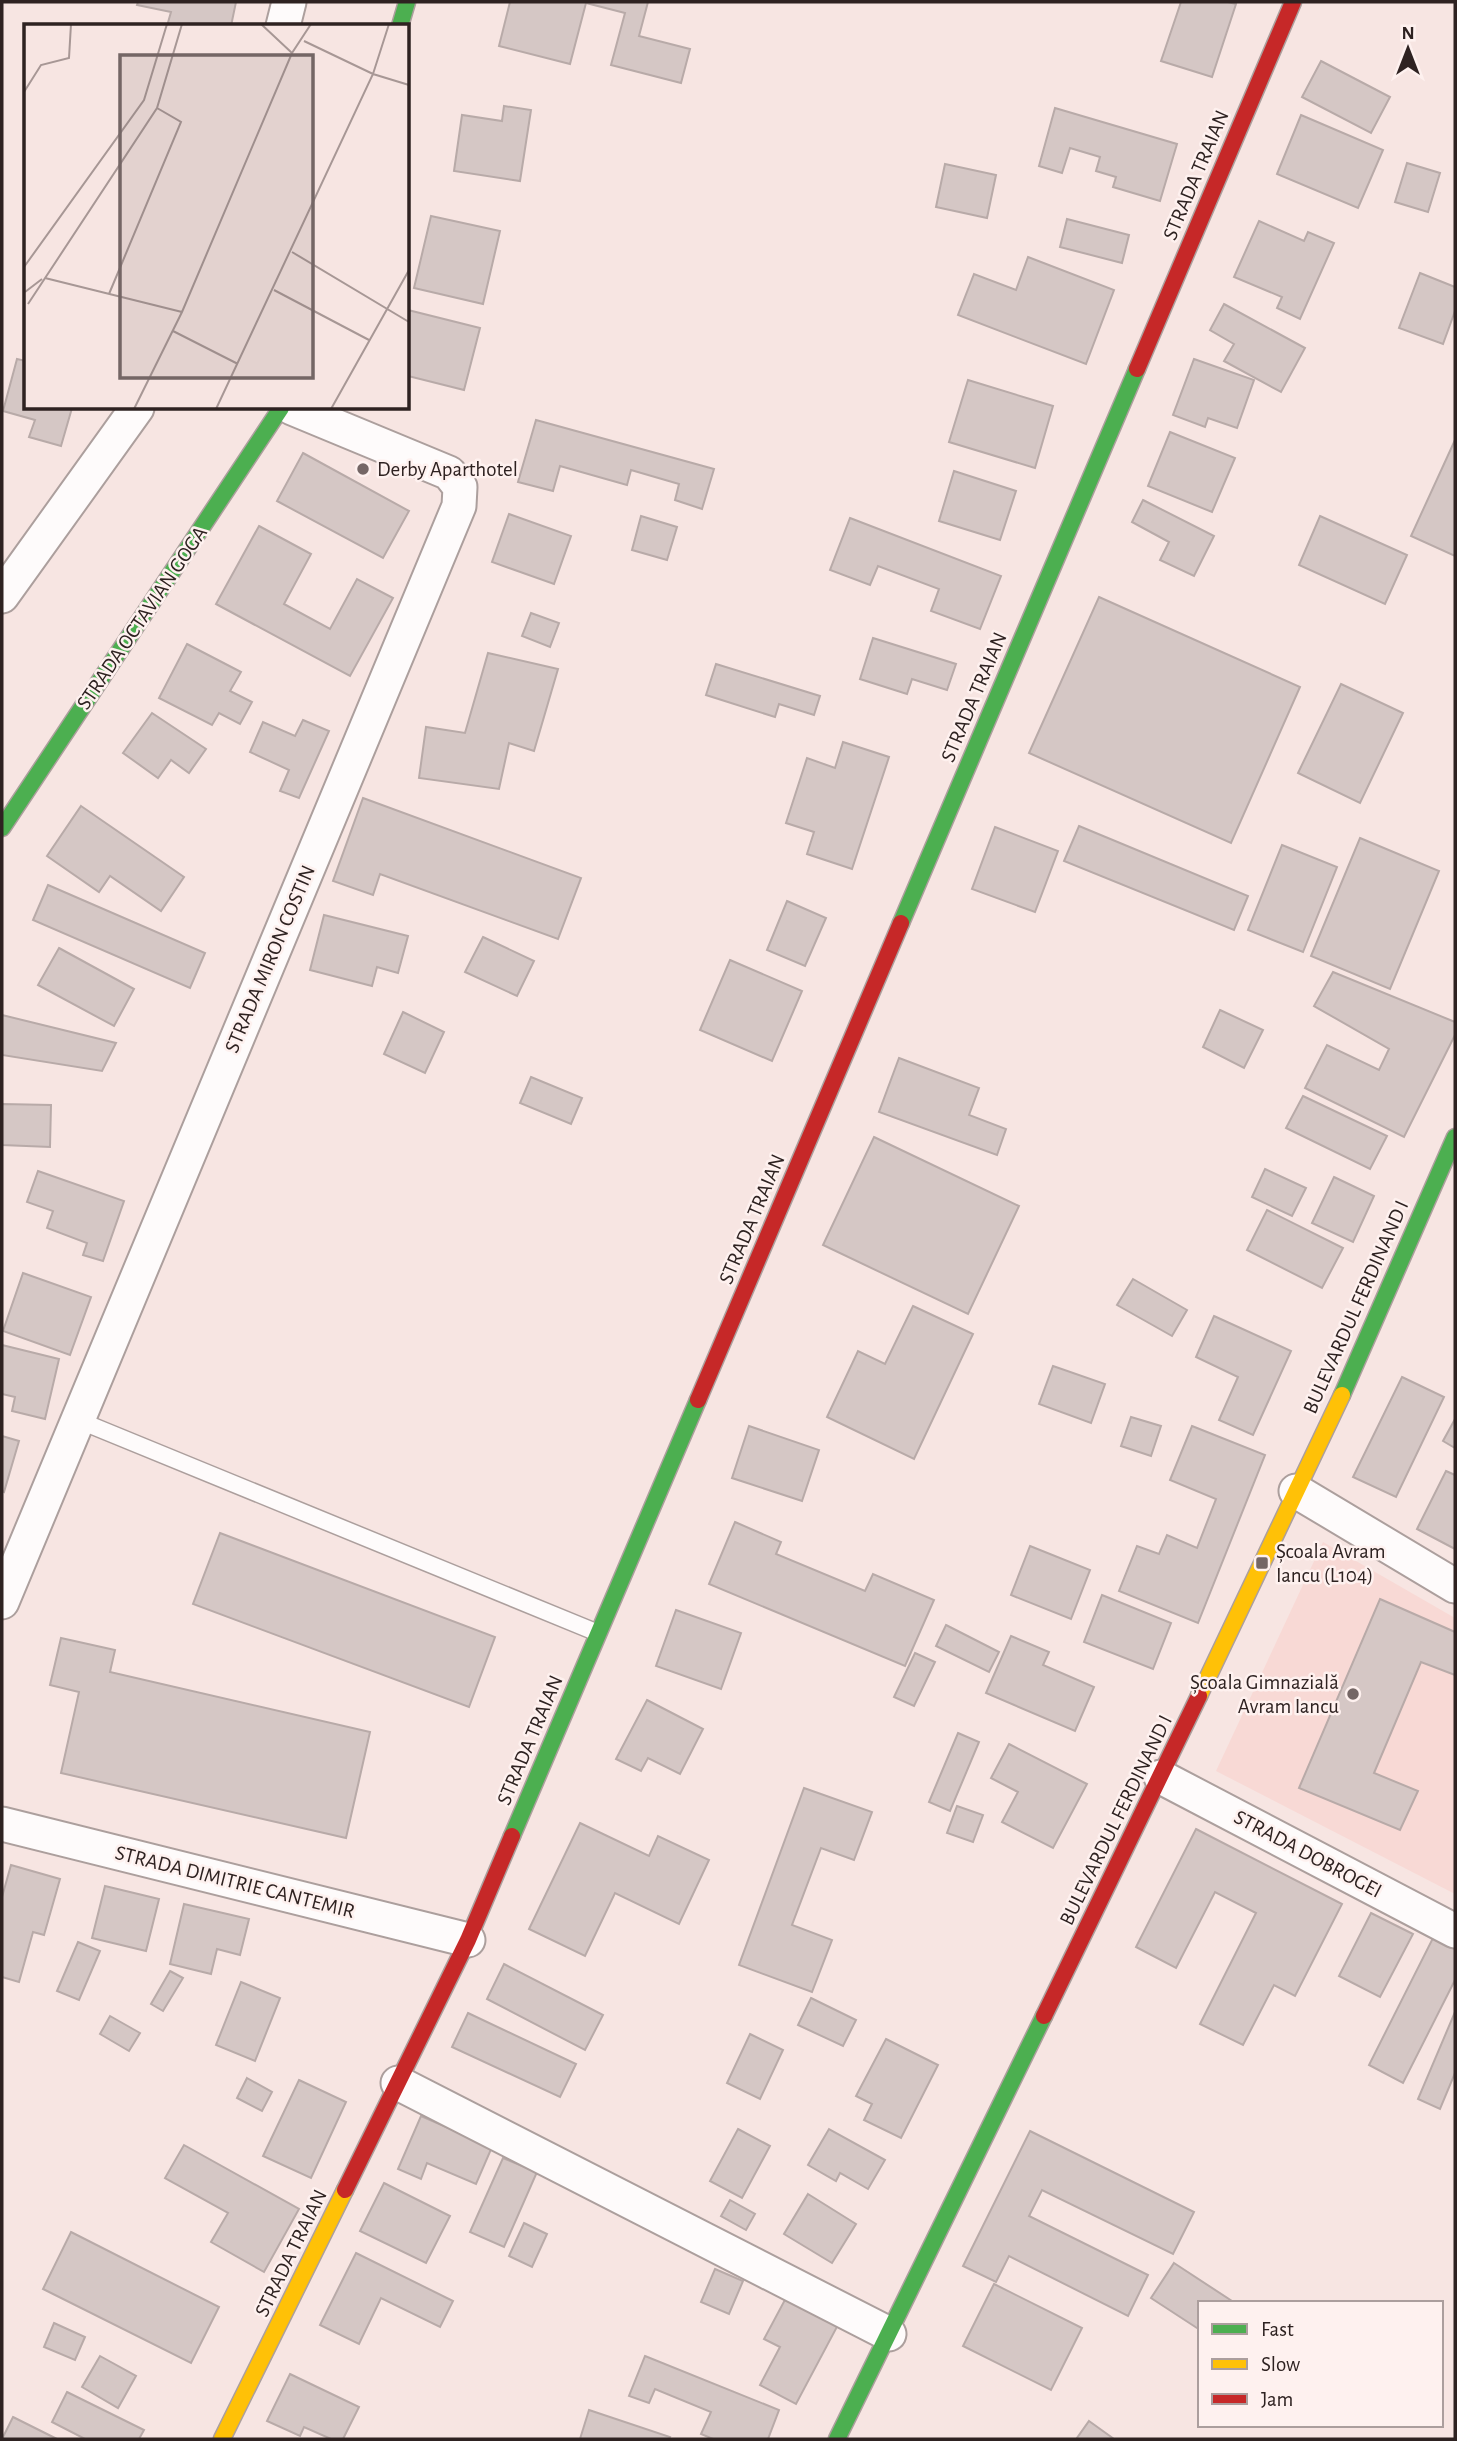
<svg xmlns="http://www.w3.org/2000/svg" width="1457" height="2441" font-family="'Alegreya Sans',sans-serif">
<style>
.built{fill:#f8d9d5}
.building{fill:#d5c7c5;stroke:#b8aaa8;stroke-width:2}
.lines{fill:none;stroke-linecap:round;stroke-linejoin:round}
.lane-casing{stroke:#ac9f9d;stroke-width:19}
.street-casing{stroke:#ac9f9d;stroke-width:37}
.fast-casing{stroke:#ac9f9d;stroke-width:19}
.slow-casing{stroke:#ac9f9d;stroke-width:19}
.jam-casing{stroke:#ac9f9d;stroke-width:19}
.lane{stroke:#fefbfb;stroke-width:16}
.street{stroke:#fefbfb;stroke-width:33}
.fast{stroke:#4caf50;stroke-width:16}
.slow{stroke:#ffc107;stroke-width:16}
.jam{stroke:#c62828;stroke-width:16}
.poi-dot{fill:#746665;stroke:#fef1ef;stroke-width:2.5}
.labels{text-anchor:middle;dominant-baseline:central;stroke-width:5;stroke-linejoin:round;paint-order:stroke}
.street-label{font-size:21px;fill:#2e2221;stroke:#fef1ef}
.poi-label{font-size:21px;fill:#2e2221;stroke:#fef1ef;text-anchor:start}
.inset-road{fill:none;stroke:#a79795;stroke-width:2}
.view{fill:#746665;fill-opacity:0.15;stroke:#746665;stroke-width:3.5}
.inset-edge{fill:none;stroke:#2e2221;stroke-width:3.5}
</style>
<rect width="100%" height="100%" fill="#f7e5e2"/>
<path class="built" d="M1323 1542 1455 1618V1894L1216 1771Z"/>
<g class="building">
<path d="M138 2H236L231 26H167L171 12 137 5Z"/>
<path d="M510 2H648L639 36 690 49 681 83 611 65 625 13 586 3 570 64 499 46Z"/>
<path d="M1181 2H1228L1236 4 1212 77 1161 61Z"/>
<path d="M1321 61 1390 97 1371 133 1302 97Z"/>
<path d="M504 106 531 110 520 181 454 171 462 115 502 121Z"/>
<path d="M1055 108 1177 144 1160 201 1113 187 1116 177 1096 171 1100 157 1070 148 1062 173 1039 166Z"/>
<path d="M1301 115 1383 150 1358 208 1277 174Z"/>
<path d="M1407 163 1440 173 1428 212 1395 202Z"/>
<path d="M945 164 996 175 987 218 936 207Z"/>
<path d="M431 216 500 231 483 304 414 288Z"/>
<path d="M1067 219 1129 235 1122 263 1060 247Z"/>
<path d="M1259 221 1304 241 1308 232 1334 243 1300 319 1277 308 1282 297 1234 277Z"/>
<path d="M1028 257 1114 290 1086 364 958 315 974 274 1016 290Z"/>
<path d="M1420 273 1455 287V311L1443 344 1399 328Z"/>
<path d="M1224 304 1305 348 1281 392 1224 361 1234 344 1210 330Z"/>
<path d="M408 310 480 328 464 390 408 376Z"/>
<path d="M17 359 26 361V408H72L61 446 29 437 35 420 3 411Z"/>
<path d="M1194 359 1254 380 1237 428 1208 418 1205 427 1173 415Z"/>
<path d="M968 380 1053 406 1035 468 949 442Z"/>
<path d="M536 420 714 469 702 509 675 500 679 484 631 470 627 485 560 466 553 491 518 482Z"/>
<path d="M1170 432 1235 458 1212 512 1148 486Z"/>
<path d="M1455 440V556L1411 536Z"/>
<path d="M303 453 409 511 383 558 277 501Z"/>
<path d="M954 471 1016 491 1000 540 939 521Z"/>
<path d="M1143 500 1214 536 1194 576 1160 560 1169 542 1132 522Z"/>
<path d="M509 514 571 536 554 584 492 562Z"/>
<path d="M641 516 677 527 667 560 632 550Z"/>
<path d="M1320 516 1407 555 1385 604 1299 565Z"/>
<path d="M850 518 1001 576 980 629 931 611 939 589 878 566 870 585 830 570Z"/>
<path d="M259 526 311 554 284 604 330 629 357 579 393 598 350 676 216 604Z"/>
<path d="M1099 597 1300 687 1231 843 1029 753Z"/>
<path d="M531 613 559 623 550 647 522 636Z"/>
<path d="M873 638 956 664 947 690 912 679 907 694 860 679Z"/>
<path d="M187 644 241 672 230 691 252 702 240 724 219 713 212 725 159 698Z"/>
<path d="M488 653 558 669 534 751 509 743 499 789 419 778 426 727 465 733Z"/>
<path d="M716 664 820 696 814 715 779 704 775 717 706 695Z"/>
<path d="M1341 684 1403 713 1360 803 1298 773Z"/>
<path d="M152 713 206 749 189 773 171 760 158 778 123 753Z"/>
<path d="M303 720 329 731 299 798 280 791 289 770 250 752 263 722 295 736Z"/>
<path d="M843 742 889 757 852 869 807 854 814 832 786 823 807 758 835 768Z"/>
<path d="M363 798 581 878 558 939 380 874 373 895 333 881Z"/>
<path d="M81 806 184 877 161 911 110 876 99 892 47 856Z"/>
<path d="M1079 826 1248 896 1234 930 1064 861Z"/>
<path d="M995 827 1058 851 1035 912 972 889Z"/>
<path d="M1360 838 1439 871 1390 989 1311 956Z"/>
<path d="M1282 845 1337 867 1303 952 1248 930Z"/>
<path d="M48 885 205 953 190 988 33 920Z"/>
<path d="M787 901 826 918 805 966 767 950Z"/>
<path d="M324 915 408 936 398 973 377 967 372 986 310 970Z"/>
<path d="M483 937 534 961 517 996 465 972Z"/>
<path d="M59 948 134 989 114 1026 38 985Z"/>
<path d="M730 960 802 991 772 1061 700 1030Z"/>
<path d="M1333 972 1455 1022V1035L1404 1137 1305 1088 1327 1045 1379 1070 1389 1049 1314 1006Z"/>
<path d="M1220 1010 1263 1030 1244 1068 1203 1047Z"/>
<path d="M403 1012 444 1032 425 1073 384 1054Z"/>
<path d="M2 1015 116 1043 102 1071 2 1055Z"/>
<path d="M899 1058 979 1088 969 1115 1006 1129 997 1155 879 1112Z"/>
<path d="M531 1077 582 1098 571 1124 520 1103Z"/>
<path d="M1303 1096 1387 1136 1370 1169 1286 1128Z"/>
<path d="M2 1104 51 1105 50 1147 2 1145Z"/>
<path d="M874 1137 1019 1206 968 1314 823 1245Z"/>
<path d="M1265 1169 1306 1188 1292 1216 1252 1197Z"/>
<path d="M38 1171 124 1201 103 1261 83 1255 87 1243 47 1228 53 1211 27 1202Z"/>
<path d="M1334 1177 1374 1196 1353 1242 1312 1223Z"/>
<path d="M1267 1210 1343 1248 1322 1288 1247 1250Z"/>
<path d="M23 1273 91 1297 70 1355 3 1331Z"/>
<path d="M1133 1279 1187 1310 1172 1336 1117 1305Z"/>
<path d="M913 1306 973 1334 914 1459 827 1417 858 1351 885 1364Z"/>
<path d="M1214 1316 1291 1351 1253 1435 1219 1420 1238 1377 1196 1357Z"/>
<path d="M2 1345 59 1359 45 1419 12 1411 15 1397 2 1394Z"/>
<path d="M1053 1366 1105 1384 1091 1423 1039 1404Z"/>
<path d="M1402 1377 1444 1397 1396 1497 1353 1477Z"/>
<path d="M1131 1417 1161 1426 1151 1456 1121 1446Z"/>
<path d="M1455 1419V1448L1443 1441Z"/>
<path d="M749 1426 819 1450 802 1501 732 1478Z"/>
<path d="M1192 1426 1265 1455 1198 1623 1119 1591 1137 1546 1159 1554 1167 1535 1197 1548 1216 1499 1170 1480Z"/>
<path d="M2 1436 19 1441 4 1492 2 1491Z"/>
<path d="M1446 1471 1455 1475V1549L1417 1529Z"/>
<path d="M735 1522 781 1542 776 1554 865 1591 873 1574 934 1600 905 1666 709 1584Z"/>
<path d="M220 1533 495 1637 469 1707 193 1604Z"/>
<path d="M1030 1546 1090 1570 1071 1619 1011 1595Z"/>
<path d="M1102 1595 1171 1623 1153 1669 1084 1642Z"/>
<path d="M1380 1599 1455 1632V1675L1421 1662 1374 1773 1418 1791 1400 1830 1299 1788Z"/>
<path d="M676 1610 741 1633 721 1689 656 1666Z"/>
<path d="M946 1625 999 1652 989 1672 936 1646Z"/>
<path d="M1011 1636 1049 1652 1043 1665 1094 1687 1075 1731 986 1693Z"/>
<path d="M61 1638 115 1650 110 1672 370 1732 346 1838 61 1773 79 1692 50 1685Z"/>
<path d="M915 1653 935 1662 914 1706 894 1697Z"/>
<path d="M647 1700 703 1729 680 1774 648 1758 641 1771 616 1759Z"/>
<path d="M958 1733 979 1742 950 1811 929 1802Z"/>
<path d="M1009 1744 1087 1784 1053 1848 1002 1822 1018 1792 991 1778Z"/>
<path d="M804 1788 872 1812 854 1860 821 1848 792 1925 832 1940 812 1992 739 1965Z"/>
<path d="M957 1806 983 1815 973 1842 947 1833Z"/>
<path d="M580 1823 649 1856 658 1836 709 1860 679 1924 615 1893 585 1956 529 1929Z"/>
<path d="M1196 1829 1342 1904 1295 1996 1274 1985 1243 2045 1200 2024 1256 1913 1215 1892 1176 1968 1136 1947Z"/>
<path d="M11 1865 60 1879 44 1935 33 1932 19 1982 2 1977V1897Z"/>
<path d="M105 1886 159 1899 146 1951 92 1938Z"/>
<path d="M184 1904 249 1919 240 1955 217 1949 211 1974 170 1964Z"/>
<path d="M1371 1913 1413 1934 1380 1997 1339 1976Z"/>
<path d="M1434 1936 1455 1947V1980L1403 2083 1369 2065Z"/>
<path d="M78 1942 100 1951 79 2000 57 1991Z"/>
<path d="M504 1964 603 2015 585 2050 487 1999Z"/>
<path d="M170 1971 183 1978 163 2011 151 2004Z"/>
<path d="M241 1982 280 1998 255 2061 216 2045Z"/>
<path d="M811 1998 856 2020 843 2046 798 2025Z"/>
<path d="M1455 2012V2073L1440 2109 1418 2099Z"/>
<path d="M468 2013 576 2064 560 2097 452 2047Z"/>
<path d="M110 2016 140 2033 129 2051 100 2034Z"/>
<path d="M750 2034 783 2050 760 2099 727 2083Z"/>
<path d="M886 2039 938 2065 901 2138 864 2120 872 2104 856 2096Z"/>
<path d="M247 2078 272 2092 262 2111 237 2098Z"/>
<path d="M299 2080 346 2102 311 2178 263 2156Z"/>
<path d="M421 2116 492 2147 476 2184 427 2163 421 2179 398 2169Z"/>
<path d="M738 2129 770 2146 742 2198 710 2181Z"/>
<path d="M829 2129 885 2160 868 2189 840 2173 836 2181 808 2165Z"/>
<path d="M1030 2131 1194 2212 1173 2254 1042 2190 1029 2216 1148 2275 1128 2316 1009 2256 996 2282 963 2266Z"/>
<path d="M184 2145 299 2209 264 2272 211 2242 228 2213 165 2178Z"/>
<path d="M503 2158 537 2172 504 2247 470 2232Z"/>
<path d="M384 2183 450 2216 426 2263 360 2231Z"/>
<path d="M808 2194 856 2224 832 2263 784 2234Z"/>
<path d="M730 2200 755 2214 746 2230 721 2216Z"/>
<path d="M524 2223 547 2234 532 2267 509 2256Z"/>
<path d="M71 2232 219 2307 191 2363 43 2289Z"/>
<path d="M356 2253 453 2301 440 2327 381 2298 359 2344 320 2325Z"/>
<path d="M1174 2263 1235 2303H1200V2330L1151 2298Z"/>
<path d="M715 2269 743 2281 729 2314 701 2302Z"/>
<path d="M994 2284 1082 2328 1051 2390 963 2346Z"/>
<path d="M787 2296 839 2323 796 2404 760 2385 780 2347 764 2339Z"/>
<path d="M54 2323 85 2337 75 2360 44 2347Z"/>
<path d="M100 2356 136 2376 118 2408 82 2387Z"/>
<path d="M645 2356 779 2410 768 2439H713L701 2434 711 2412 655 2389 649 2403 629 2396Z"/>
<path d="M290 2374 359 2407 343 2439H331L304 2427 300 2436 267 2421Z"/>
<path d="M67 2392 144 2430 139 2439H85L52 2422Z"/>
<path d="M589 2410 670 2437 669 2439H580Z"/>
<path d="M13 2417 57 2439H2Z"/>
<path d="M1089 2421 1114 2439H1078L1077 2438Z"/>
</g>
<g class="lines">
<g class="lane-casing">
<path id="lane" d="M78 1420 598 1633"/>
</g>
<g class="street-casing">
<g id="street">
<path d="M283 26 289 2"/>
<path d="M2 596 137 408"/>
<path d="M1296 1491 1455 1586"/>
<path d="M2 1602 459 506 460 487 449 473 292 408"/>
<path d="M1161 1777 1455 1931"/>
<path d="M2 1824 468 1940"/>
<path d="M398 2083 889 2334"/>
</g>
</g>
<g class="fast-casing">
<g id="fast">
<path d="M400 26 407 2"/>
<path d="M2 828 281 408"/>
<path d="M901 923 1137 369"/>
<path d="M1342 1395 1455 1137"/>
<path d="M512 1836 698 1400"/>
<path d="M837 2439 1044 2016"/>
</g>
</g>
<g class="slow-casing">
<g id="slow">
<path d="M1199 1696 1342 1395"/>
<path d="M222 2439 345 2190"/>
</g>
</g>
<g class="jam-casing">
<g id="jam">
<path d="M1137 369 1293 2"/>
<path d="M698 1400 901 923"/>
<path d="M1044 2016 1199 1696"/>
<path d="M345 2190 468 1940 512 1836"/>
</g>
</g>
<use href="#lane" class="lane"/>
<use href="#street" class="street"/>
<use href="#fast" class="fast"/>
<use href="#slow" class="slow"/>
<use href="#jam" class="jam"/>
</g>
<g class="poi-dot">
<circle cx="363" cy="469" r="7"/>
<rect x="1255" y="1556" width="14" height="14" rx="3.5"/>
<circle cx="1353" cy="1694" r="7"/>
</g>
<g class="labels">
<g class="street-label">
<text transform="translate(1196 175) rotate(-67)">STRADA TRAIAN</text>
<text transform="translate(142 618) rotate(-56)">STRADA OCTAVIAN GOGA</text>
<text transform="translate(974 697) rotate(-67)">STRADA TRAIAN</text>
<text transform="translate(270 959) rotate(-67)">STRADA MIRON COSTIN</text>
<text transform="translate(752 1219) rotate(-67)">STRADA TRAIAN</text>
<text transform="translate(1356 1307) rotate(-66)">BULEVARDUL FERDINAND I</text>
<text transform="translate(530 1740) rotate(-67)">STRADA TRAIAN</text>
<text transform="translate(1116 1820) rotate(-64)">BULEVARDUL FERDINAND I</text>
<text transform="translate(1308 1854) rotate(28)">STRADA DOBROGEI</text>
<text transform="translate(235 1882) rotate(14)">STRADA DIMITRIE CANTEMIR</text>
<text transform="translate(291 2253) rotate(-64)">STRADA TRAIAN</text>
</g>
<g class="poi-label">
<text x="377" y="469">Derby Aparthotel</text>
<text x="1276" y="1551">Școala Avram<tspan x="1276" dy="24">Iancu (L104)</tspan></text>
<text x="1339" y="1682" text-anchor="end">Școala Gimnazială<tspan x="1339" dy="24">Avram Iancu</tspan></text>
</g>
</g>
<g transform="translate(24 24)">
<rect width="385" height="385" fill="#f7e5e2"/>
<path class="inset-road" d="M237 0 268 29M280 17 349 50 385 61M0 68 17 41 45 34 47 0M268 228 385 298M0 243 120 76 143 0M21 254 158 288M250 266 345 316M1 268 18 255M85 270 157 98 133 84M4 280 133 84 158 0M149 307 214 340M110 385 158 288 268 29 287 0M192 385 349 50 365 0M307 385 385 246"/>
<path class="view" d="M96 31H289V354H96Z"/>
<rect width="385" height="385" class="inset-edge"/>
</g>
<rect width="1457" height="2441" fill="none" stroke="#2e2221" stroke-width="7"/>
<rect x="1198" y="2301" width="245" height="126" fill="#fef1ef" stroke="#ab9e9d" stroke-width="2"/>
<rect x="1212" y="2324" width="35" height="10" fill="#4caf50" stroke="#ab9e9d" stroke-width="2"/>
<text x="1261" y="2336" font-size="21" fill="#2e2221">Fast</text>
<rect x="1212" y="2359" width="35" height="10" fill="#ffc107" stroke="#ab9e9d" stroke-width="2"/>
<text x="1261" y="2371" font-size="21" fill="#2e2221">Slow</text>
<rect x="1212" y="2394" width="35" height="10" fill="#c62828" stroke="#ab9e9d" stroke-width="2"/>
<text x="1261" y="2406" font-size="21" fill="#2e2221">Jam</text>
<g transform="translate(1408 49)" stroke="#fef1ef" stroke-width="5" paint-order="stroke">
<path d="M0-5L12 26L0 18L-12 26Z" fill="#2e2221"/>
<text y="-10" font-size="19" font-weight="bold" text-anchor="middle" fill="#2e2221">N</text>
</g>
</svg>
